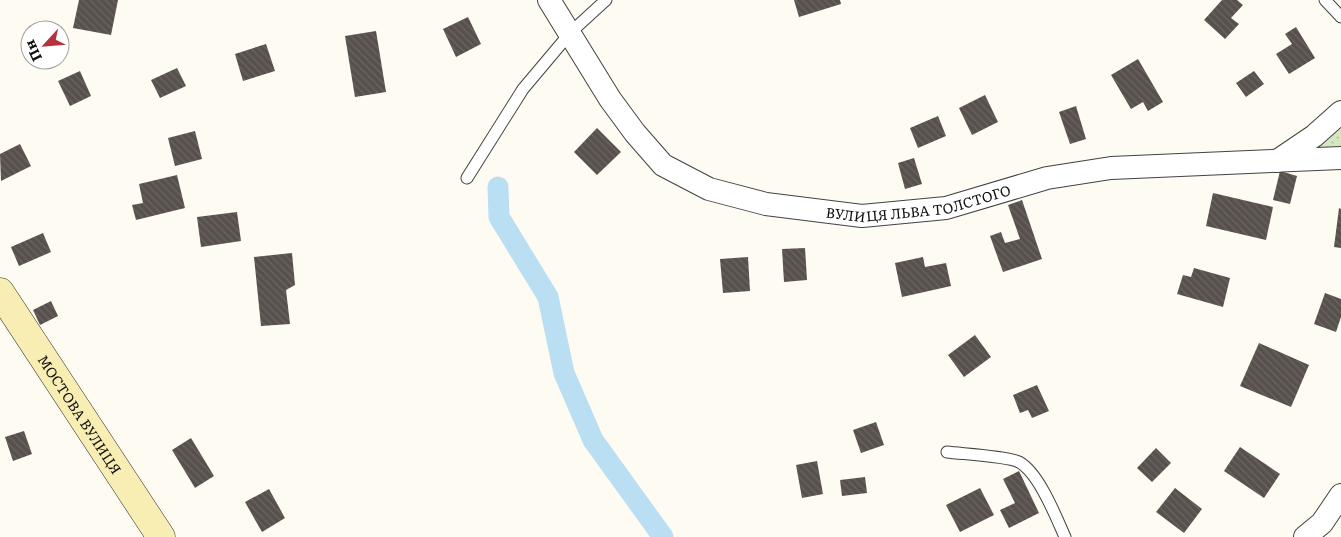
<svg xmlns="http://www.w3.org/2000/svg" width="1341" height="537" font-family="Literata,serif">
<style>
.park{fill:url(#park-dots)}
.lines{fill:none;stroke-linecap:round;stroke-linejoin:round}
.canal{stroke:#bbdff2;stroke-width:21}
.building{fill:url(#building-back-hatch)}
.lane-casing{stroke:#424242;stroke-width:13}
.street-casing{stroke:#424242;stroke-width:24}
.secondary-casing{stroke:#313131;stroke-width:29}
.lane{stroke:#fff;stroke-width:11}
.street{stroke:#fff;stroke-width:22}
.secondary{stroke:#f8eeb3;stroke-width:28}
.labels{text-anchor:middle;dominant-baseline:central;stroke-width:5;stroke-linejoin:round;paint-order:stroke}
.street-label{font-size:14px;fill:#0f0f0f;stroke:#fff}
</style>
<defs>
<pattern id="park-dots" width="8" height="8" patternUnits="userSpaceOnUse" patternTransform="scale(1.25)"><rect width="8" height="8" fill="#d5e7be"/><path d="M2 2h.1M6 6h.1" fill="none" stroke="#b6c5a2" stroke-width="1.8" stroke-linecap="round"/></pattern>
<pattern id="building-back-hatch" width="6" height="6" patternUnits="userSpaceOnUse" patternTransform="scale(1.25)"><rect width="6" height="6" fill="#57504d"/><path d="M-1 5l2 2M0 0l6 6M5-1l2 2" fill="none" stroke="#6a6562"/></pattern>
</defs>
<rect width="100%" height="100%" fill="#fefbf3"/>
<path class="park" d="M1341 120V152L1305 153Z"/>
<g class="lines">
<path class="canal" d="M498 187 499 217 548 297 564 373 593 440 663 537"/>
</g>
<g class="building">
<path d="M79 0H118L111 35 73 28Z"/>
<path d="M794 0H840L841 4 799 17Z"/>
<path d="M1222 0H1237L1243 5 1231 18 1239 24 1225 39 1204 20Z"/>
<path d="M468 17 481 44 456 57 443 29Z"/>
<path d="M1296 27 1315 58 1289 74 1276 54 1292 44 1285 34Z"/>
<path d="M376 31 386 92 355 97 345 36Z"/>
<path d="M266 44 275 71 243 81 235 54Z"/>
<path d="M1138 59 1163 102 1148 111 1143 102 1131 109 1111 75Z"/>
<path d="M177 68 186 86 160 98 151 80Z"/>
<path d="M80 71 91 96 70 106 58 81Z"/>
<path d="M1254 71 1264 84 1246 97 1236 83Z"/>
<path d="M985 95 998 122 972 135 959 108Z"/>
<path d="M1076 106 1086 139 1070 144 1059 112Z"/>
<path d="M938 116 946 136 918 148 910 128Z"/>
<path d="M597 128 621 152 597 175 574 152Z"/>
<path d="M195 131 202 159 175 166 168 138Z"/>
<path d="M20 144 31 166 1 181 0 154Z"/>
<path d="M914 158 922 184 905 189 898 163Z"/>
<path d="M1280 171 1297 176 1290 204 1273 200Z"/>
<path d="M177 175 185 208 136 220 132 205 143 203 139 184Z"/>
<path d="M1213 193 1273 207 1266 240 1206 226Z"/>
<path d="M1022 200 1042 259 1003 272 990 236 1001 232 1005 243 1020 239 1008 205Z"/>
<path d="M1339 208 1341 209V248L1334 247Z"/>
<path d="M237 212 241 241 201 247 197 217Z"/>
<path d="M43 233 51 252 19 266 11 247Z"/>
<path d="M805 248 807 280 784 282 782 249Z"/>
<path d="M292 253 295 285 286 290 290 324 261 326 254 257Z"/>
<path d="M748 257 750 291 723 293 720 259Z"/>
<path d="M923 257 925 267 946 263 951 286 902 297 895 263Z"/>
<path d="M1194 268 1230 278 1223 307 1177 294 1183 275 1191 277Z"/>
<path d="M1325 293 1341 299V317L1336 332 1314 324Z"/>
<path d="M51 301 58 316 40 325 33 310Z"/>
<path d="M975 335 991 357 964 377 948 355Z"/>
<path d="M1259 343 1309 365 1291 407 1240 386Z"/>
<path d="M1037 385 1049 411 1032 418 1028 410 1020 413 1013 395Z"/>
<path d="M876 422 884 445 861 453 853 430Z"/>
<path d="M24 431 32 454 13 461 5 437Z"/>
<path d="M191 438 214 476 195 488 172 450Z"/>
<path d="M1240 447 1280 474 1264 498 1224 471Z"/>
<path d="M1156 448 1171 463 1152 482 1137 468Z"/>
<path d="M817 461 823 494 802 498 796 465Z"/>
<path d="M1019 471 1039 513 1009 528 1000 510 1015 503 1003 479Z"/>
<path d="M865 477 867 493 842 496 840 480Z"/>
<path d="M980 488 994 515 960 532 946 505Z"/>
<path d="M1175 488 1202 509 1184 533 1156 512Z"/>
<path d="M269 489 285 518 262 532 245 502Z"/>
</g>
<g class="lines">
<g class="lane-casing">
<g id="lane">
<path d="M1325 0 1341 17"/>
<path d="M467 178 523 89 571 32 606 0"/>
<path d="M947 452C963 454 1006 456 1019 462 1039 473 1056 517 1065 537"/>
</g>
</g>
<g class="street-casing">
<g id="street">
<path id="s1" d="M549 0 610 99 635 133 663 165 709 189 766 204 862 216 946 208 1047 178 1111 168 1341 158"/>
<path d="M1277 161 1314 136 1341 112"/>
<path d="M1305 537 1322 523 1341 495"/>
</g>
</g>
<g class="secondary-casing">
<g id="secondary">
<path id="s2" d="M0 292 161 537"/>
</g>
</g>
<use href="#lane" class="lane"/>
<use href="#street" class="street"/>
<use href="#secondary" class="secondary"/>
</g>
<g class="labels">
<g class="street-label">
<text stroke="none"><textPath href="#s1" startOffset="466">ВУЛИЦЯ ЛЬВА ТОЛСТОГО</textPath></text>
<text stroke="none"><textPath href="#s2" startOffset="146">МОСТОВА ВУЛИЦЯ</textPath></text>
</g>
</g>
<g transform="translate(45 45) rotate(244)"><circle r="24" fill="#ffffff" stroke="#9f9f9f"/>
<path d="M0-4L9 19L0 12L-9 19Z" fill="#b5323d"/>
<text y="-8" font-size="14" font-weight="bold" text-anchor="middle" fill="#0f0f0f">Пн</text>
</g>
</svg>
